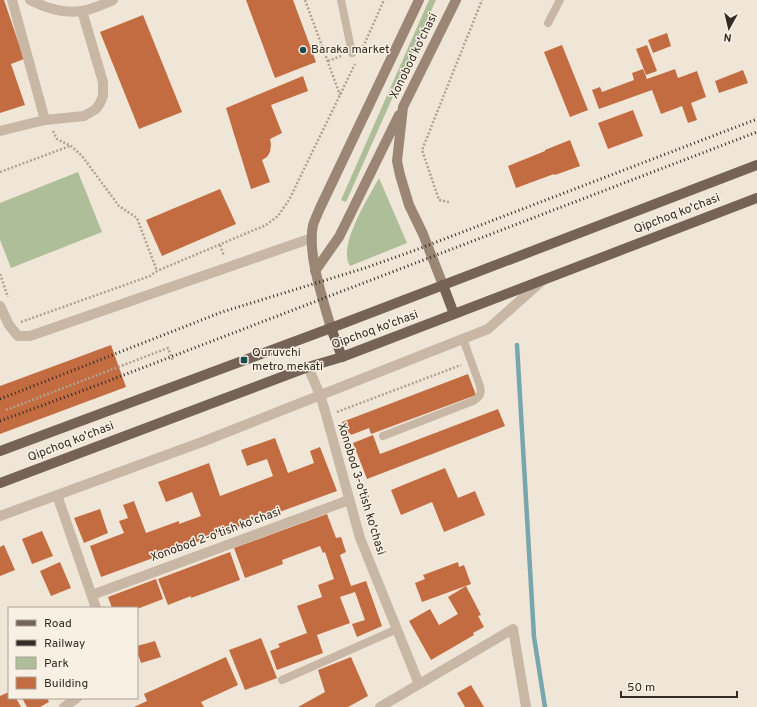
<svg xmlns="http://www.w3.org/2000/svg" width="757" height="707" font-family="Overpass,sans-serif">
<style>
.green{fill:#aebe98}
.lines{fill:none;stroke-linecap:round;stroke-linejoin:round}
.stream{stroke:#77a6ac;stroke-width:4.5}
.building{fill:#c36c42}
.path{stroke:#b3a18e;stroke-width:2.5;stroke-dasharray:2 2;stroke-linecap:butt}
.lane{stroke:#c7b7a4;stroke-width:8}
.street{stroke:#c7b7a4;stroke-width:10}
.secondary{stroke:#9b8675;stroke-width:10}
.primary{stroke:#756357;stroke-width:10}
.rail{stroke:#332b25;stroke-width:3;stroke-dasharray:1 3;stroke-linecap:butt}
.poi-dot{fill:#1c4b53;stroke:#f8f0e3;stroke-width:1.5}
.labels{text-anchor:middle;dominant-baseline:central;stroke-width:3;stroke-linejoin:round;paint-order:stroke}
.poi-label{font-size:12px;fill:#332b25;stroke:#f8f0e3;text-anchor:start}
.street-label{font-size:12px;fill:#332b25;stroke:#f8f0e3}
</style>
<rect width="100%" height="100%" fill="#f0e6d7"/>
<g class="green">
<path d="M429 0H436L346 202 341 200Z"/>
<path d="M78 172 102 232 11 268 0 240V203Z"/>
<path d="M379 178 407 243 350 266C337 246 369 197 379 178Z"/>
</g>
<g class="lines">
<path class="stream" d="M517 345 534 637 545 707"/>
</g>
<g class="building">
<path d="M0 0H4L24 59 11 64 25 105 0 113Z"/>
<path d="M246 0H293L316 62 275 78Z"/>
<path d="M143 15 182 112 139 129 100 32Z"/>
<path d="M667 33 671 46 653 53 648 40Z"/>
<path d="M562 45 588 110 570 117 544 52Z"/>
<path d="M647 45 657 71 646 75 636 49Z"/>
<path d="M643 69 647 79 675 69 678 78 697 71 706 97 691 103 697 120 688 123 682 106 661 114 652 90 599 109 592 90 600 87 602 92 634 80 632 73Z"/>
<path d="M743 70 748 83 719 93 715 81Z"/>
<path d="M303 76 308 91 271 105 282 133 270 139 271 145 270 152 267 157 262 160 270 182 251 189 226 108Z"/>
<path d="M633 110 643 136 608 149 598 123Z"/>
<path d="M570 140 580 166 555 175 554 174 516 188 508 166 545 151V150Z"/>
<path d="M220 189 236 224 162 256 146 220Z"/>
<path d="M111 345 126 387 0 434V386Z"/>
<path d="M468 374 476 395 371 434 369 428 351 435 350 433 347 434 342 422Z"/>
<path d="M498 409 505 426 367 479 353 443 373 435 380 454Z"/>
<path d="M275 438 288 473 314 463 310 451 320 447 337 491 101 577 90 546 124 533 119 521 128 518 123 505 134 501 146 533 179 521V524L201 516 192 492 166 502 158 482 209 463 220 496 273 476 267 459 247 466 241 450Z"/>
<path d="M445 468 458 498 475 491 485 515 444 532 432 502 401 515 391 490Z"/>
<path d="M100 509 108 533 84 543 74 518Z"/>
<path d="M327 514 336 538 341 537 346 552 340 555 351 586 366 581 382 626 357 637 352 624 365 620 355 592 340 597 350 623 317 635 323 653 277 670 270 651 280 647 278 644 307 633 297 606 322 597 318 585 334 579 325 552 323 553 320 546 282 560 283 564 245 578 234 548Z"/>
<path d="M42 531 53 556 32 564 22 539Z"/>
<path d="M4 545 15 570 0 576V547Z"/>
<path d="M230 552 240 580 191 598V596L168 605 158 579Z"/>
<path d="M60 562 71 588 51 596 40 571Z"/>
<path d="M458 562 459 567 464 565 471 584 422 602 415 583 425 579 423 575Z"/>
<path d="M156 579 163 599 137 609 112 608 108 597Z"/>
<path d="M466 586 481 615 478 616 484 627 473 633 474 635 431 660 409 621 430 609 439 625 458 614 448 597Z"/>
<path d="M261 638 277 678 245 690 229 650Z"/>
<path d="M155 641 161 657 141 663 137 651V646Z"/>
<path d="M226 657 238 685 201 702 204 707H134L147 701 144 694Z"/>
<path d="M351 657 368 696 348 707H298L325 692 318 670Z"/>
<path d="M471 685 484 707H465L457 693Z"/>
<path d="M9 692V698H16L21 707H0V696Z"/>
<path d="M22 698H47L49 702 40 707H27Z"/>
</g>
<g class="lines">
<g class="path">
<path d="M305 0 340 95"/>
<path d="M363 47 384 0"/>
<path d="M328 61 341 56"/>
<path d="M53 131 57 139 71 146 82 156 119 206 137 218 157 271"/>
<path d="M0 172 70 146"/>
<path d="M449 202 439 200 422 150 482 0"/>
<path d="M220 245 224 256"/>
<path d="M0 274 8 297"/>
<path d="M21 322 150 276 157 271 266 225 278 216 289 200 355 64"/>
<path d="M6 410 168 348 173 361"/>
<path d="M337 412 461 365"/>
</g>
<g class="lane">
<path d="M341 0 352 53"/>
<path d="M548 23 560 0"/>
<path d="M383 436 473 401C480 397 482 394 480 386L463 339"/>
<path d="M282 680 397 629"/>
</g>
<g class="street">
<path d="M12 0 45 120"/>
<path d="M30 0C46 8 63 14 81 11 92 10 103 4 113 0"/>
<path d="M0 131 45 120 84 116 96 109 100 103 103 96V82L82 11"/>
<path d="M0 306 9 325 18 336H30L312 238"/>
<path d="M308 367 320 395 325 411 360 538 419 684"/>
<path d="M57 495 96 608"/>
<path d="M0 516 202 442 488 329 543 280"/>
<path d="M92 595 349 500"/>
<path d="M64 707 77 698"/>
<path d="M380 707 513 629 526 707"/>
</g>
<g class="secondary">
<path d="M315 271 339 237 345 225 399 115"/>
<path d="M443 285 423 234 409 205 400 175 397 161 403 107 456 0"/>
<path d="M331 328C323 299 307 254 313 225 315 219 318 213 320 208L419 0"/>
</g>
<g class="primary">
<path d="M443 285 454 314"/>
<path d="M331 328 342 357"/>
<path d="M0 451 331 328 757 165"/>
<path d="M0 483 308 367 342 357 757 198"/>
</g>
<g class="rail">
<path d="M0 399 222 312 365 268 413 251 757 119"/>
<path d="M0 421 95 386 757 132"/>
</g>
</g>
<g class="poi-dot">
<circle cx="303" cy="50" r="4"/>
<rect x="240" y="356" width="8" height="8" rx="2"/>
</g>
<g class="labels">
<g class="poi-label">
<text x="311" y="50">Baraka market</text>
<text x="252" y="353">Quruvchi<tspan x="252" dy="14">metro mekati</tspan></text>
</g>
<g class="street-label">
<text transform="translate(414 56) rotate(-64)">Xonobod ko'chasi</text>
<text transform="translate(677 214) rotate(-21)">Qipchoq ko'chasi</text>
<text transform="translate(375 330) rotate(-20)">Qipchoq ko'chasi</text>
<text transform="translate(71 442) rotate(-21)">Qipchoq ko'chasi</text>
<text transform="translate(361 489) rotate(73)">Xonobod 3-o'tish ko'chasi</text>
<text transform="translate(216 535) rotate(-20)">Xonobod 2-o'tish ko'chasi</text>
</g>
</g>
<rect x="8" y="607" width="130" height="92" fill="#f8f0e3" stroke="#a9a197"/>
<rect x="16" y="620" width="20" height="6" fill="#756357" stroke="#a9a197"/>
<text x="44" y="627" font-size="12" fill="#332b25">Road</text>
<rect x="16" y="640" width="20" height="6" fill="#332b25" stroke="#a9a197"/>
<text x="44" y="647" font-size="12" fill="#332b25">Railway</text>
<rect x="16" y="657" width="20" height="12" fill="#aebe98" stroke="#a9a197"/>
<text x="44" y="667" font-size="12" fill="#332b25">Park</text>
<rect x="16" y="677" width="20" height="12" fill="#c36c42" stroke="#a9a197"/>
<text x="44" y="687" font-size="12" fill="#332b25">Building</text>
<g transform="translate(729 28) rotate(188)" stroke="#f8f0e3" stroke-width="3" paint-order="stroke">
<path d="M0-3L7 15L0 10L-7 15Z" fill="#332b25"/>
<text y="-6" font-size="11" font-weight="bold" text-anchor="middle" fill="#332b25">N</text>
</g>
<path d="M621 691v6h116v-6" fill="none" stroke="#332b25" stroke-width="2"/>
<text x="627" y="691" font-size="12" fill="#332b25" stroke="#f8f0e3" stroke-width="3" paint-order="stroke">50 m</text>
</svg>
